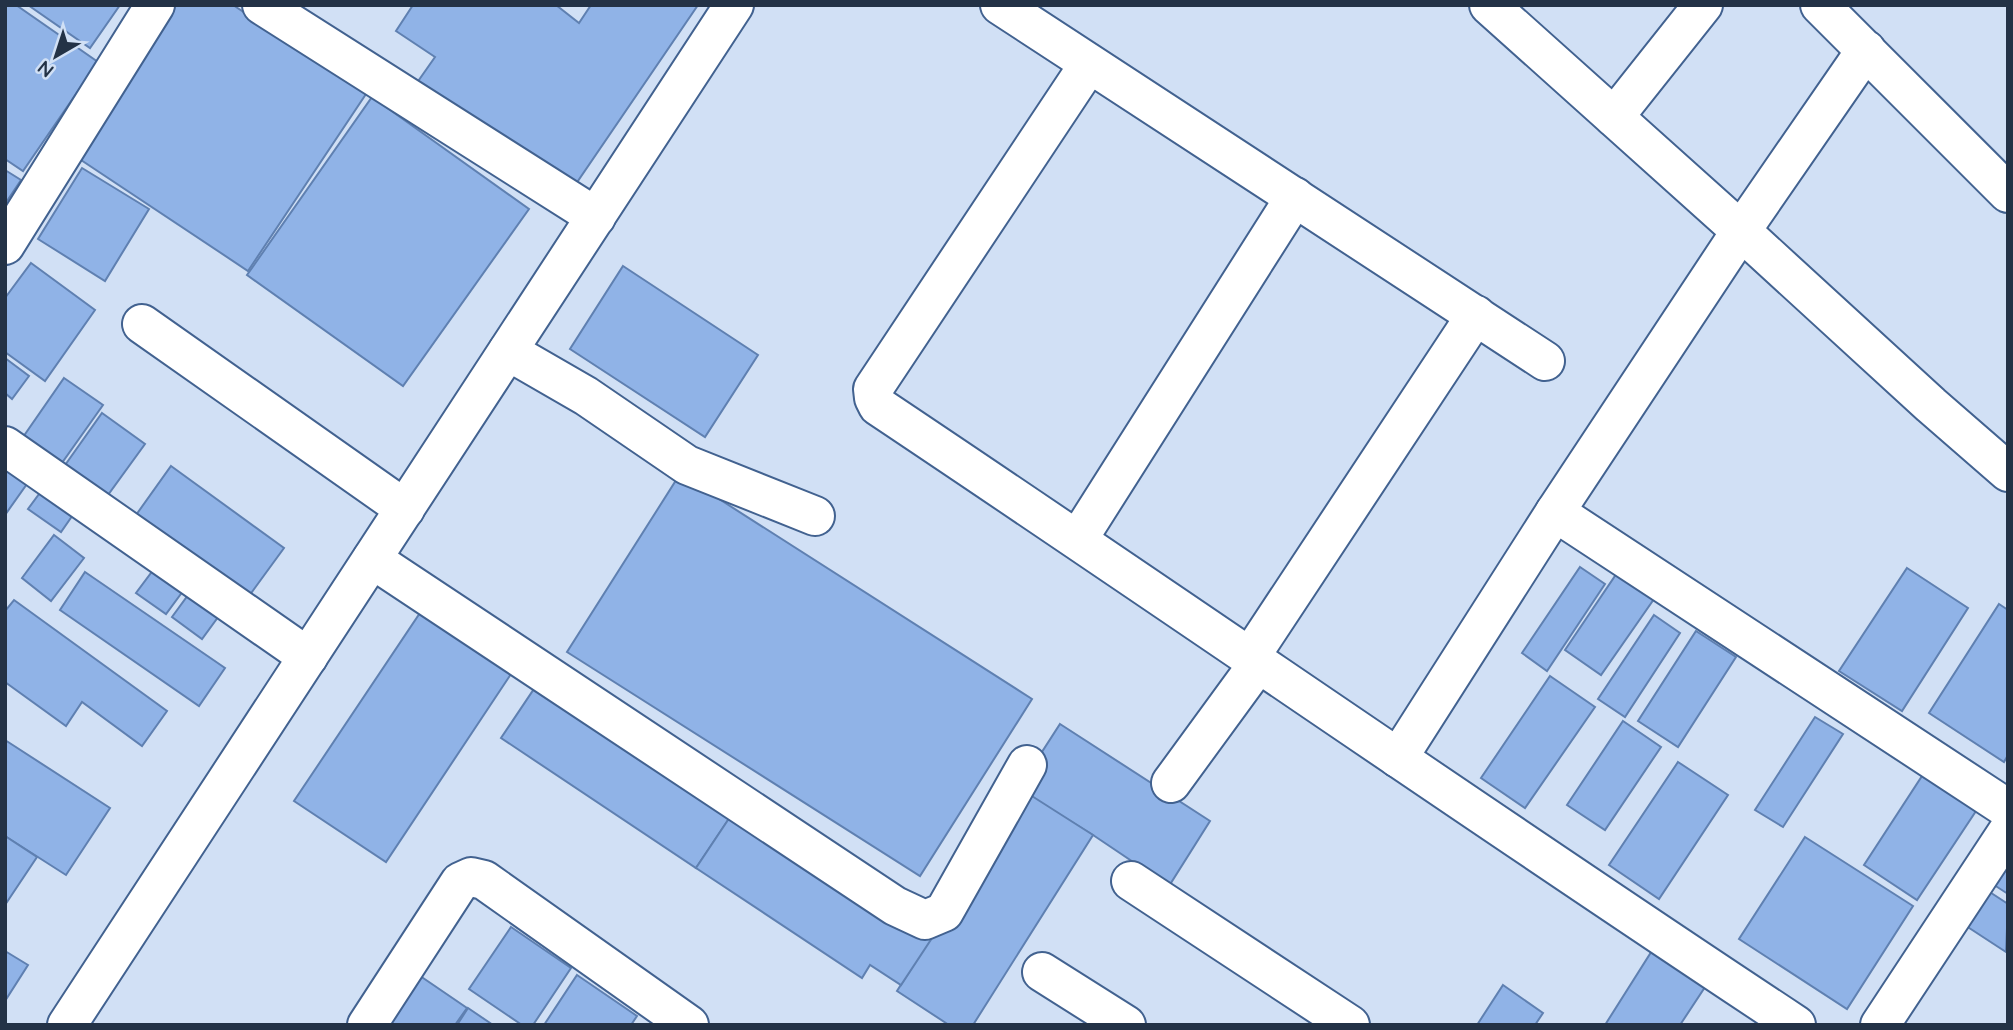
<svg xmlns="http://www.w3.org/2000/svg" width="2013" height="1030" font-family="Quicksand,sans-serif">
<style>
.building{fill:#90b3e7;stroke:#5f80b1;stroke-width:2}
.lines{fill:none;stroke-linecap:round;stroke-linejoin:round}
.minor-casing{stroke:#426290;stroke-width:42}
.minor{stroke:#fff;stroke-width:38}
</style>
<rect width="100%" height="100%" fill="#d1e0f5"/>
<g class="building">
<path d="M5 5H16L98 62 23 171 5 159Z"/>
<path d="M28 5H120L90 48Z"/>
<path d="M175 5H233L366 94 248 271 75 156Z"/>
<path d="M413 5H556L579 23 591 5H698L569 194 414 87 435 57 396 31Z"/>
<path d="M372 97 529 209 403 386 247 275Z"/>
<path d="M82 168 149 209 105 281 38 239Z"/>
<path d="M5 170 21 180 5 204Z"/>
<path d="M31 263 95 310 45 381 5 352V298Z"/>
<path d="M623 266 758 355 705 437 570 349Z"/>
<path d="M5 358 29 376 12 399 5 393Z"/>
<path d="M64 378 103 405 59 467 21 440Z"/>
<path d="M102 413 145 444 105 499 63 468Z"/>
<path d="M5 455 34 474 5 515Z"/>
<path d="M171 466 284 548 249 596 136 515Z"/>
<path d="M680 474 1032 699 920 876 567 652Z"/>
<path d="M45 486 77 509 61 532 28 509Z"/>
<path d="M54 535 84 558 51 601 22 578Z"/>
<path d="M157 565 186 587 166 614 136 593Z"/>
<path d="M1580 567 1605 584 1547 671 1522 653Z"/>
<path d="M1907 568 1968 608 1902 711 1839 671Z"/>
<path d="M85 572 225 668 199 706 60 610Z"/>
<path d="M1617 573 1654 599 1601 675 1565 650Z"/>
<path d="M194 587 224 609 202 639 172 617Z"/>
<path d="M14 600 167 711 142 746 82 702 66 726 5 682V611Z"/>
<path d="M426 604 517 665 386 862 294 801Z"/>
<path d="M1999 604 2008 610V755L2004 762 1929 713Z"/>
<path d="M1654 615 1680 633 1625 717 1598 699Z"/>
<path d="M1696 631 1736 657 1678 747 1638 721Z"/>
<path d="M1550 676 1595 707 1525 808 1481 778Z"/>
<path d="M542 677 736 808 696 868 501 738Z"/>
<path d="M1815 717 1843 734 1783 827 1755 810Z"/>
<path d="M1623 721 1661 747 1605 830 1567 805Z"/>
<path d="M1060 724 1210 821 1169 886 1093 835 1018 789Z"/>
<path d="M5 740 110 808 66 875 5 836Z"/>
<path d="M1678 762 1728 795 1659 899 1609 865Z"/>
<path d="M1924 773 1978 808 1917 900 1864 865Z"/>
<path d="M1024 791 1093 835 973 1025H949L897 991Z"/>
<path d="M736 808 934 935 901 985 870 965 862 978 696 868Z"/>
<path d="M5 836 37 857 5 905Z"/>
<path d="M1805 837 1913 906 1847 1009 1739 939Z"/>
<path d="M2008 844V894L1985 879Z"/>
<path d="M1979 885 2008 904 2006 952 1957 920Z"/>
<path d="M511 927 571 968 533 1025H522L469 989Z"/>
<path d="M1655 946 1709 981 1680 1025H1605Z"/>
<path d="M5 951 28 965 5 1001Z"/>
<path d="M407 967 467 1008 455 1025H369Z"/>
<path d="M577 975 637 1016 631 1025H544Z"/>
<path d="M1503 985 1543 1013 1535 1025H1477Z"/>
<path d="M468 1008 493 1025H457Z"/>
</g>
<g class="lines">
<g class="minor-casing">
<g id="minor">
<path d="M262 5 596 217"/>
<path d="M1000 5 1545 361"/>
<path d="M1489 5 1741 231 1931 405 2008 472"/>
<path d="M1820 5 2008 193"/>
<path d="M1089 64 873 389 874 398 878 406C1185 611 1488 822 1796 1025"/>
<path d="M1614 117 1703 5"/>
<path d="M5 245 155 5"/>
<path d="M142 324 405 509"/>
<path d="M508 351 586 396 687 465 815 516"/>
<path d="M5 446 308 657"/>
<path d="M1555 512 2008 809"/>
<path d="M1078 539 1295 197"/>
<path d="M372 559 895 906 925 920 944 912 1027 765"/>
<path d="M1250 657 1476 315"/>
<path d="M1398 758 1555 512 1741 231 1866 50"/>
<path d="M1171 783 1258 664"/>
<path d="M1131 881 1350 1025"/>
<path d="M1042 972 1126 1025"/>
<path d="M67 1025 734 5"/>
<path d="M367 1025 460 882 471 877 484 880 689 1025"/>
<path d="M1880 1025 2008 831"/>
</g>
</g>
<use href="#minor" class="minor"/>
</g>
<rect width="2013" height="1030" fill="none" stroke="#233246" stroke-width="14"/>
<g transform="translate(56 56) rotate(219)" stroke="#d1e0f5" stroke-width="5" paint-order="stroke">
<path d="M0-5L12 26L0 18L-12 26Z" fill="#233246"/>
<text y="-10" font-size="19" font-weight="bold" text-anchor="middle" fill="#233246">N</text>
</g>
</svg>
